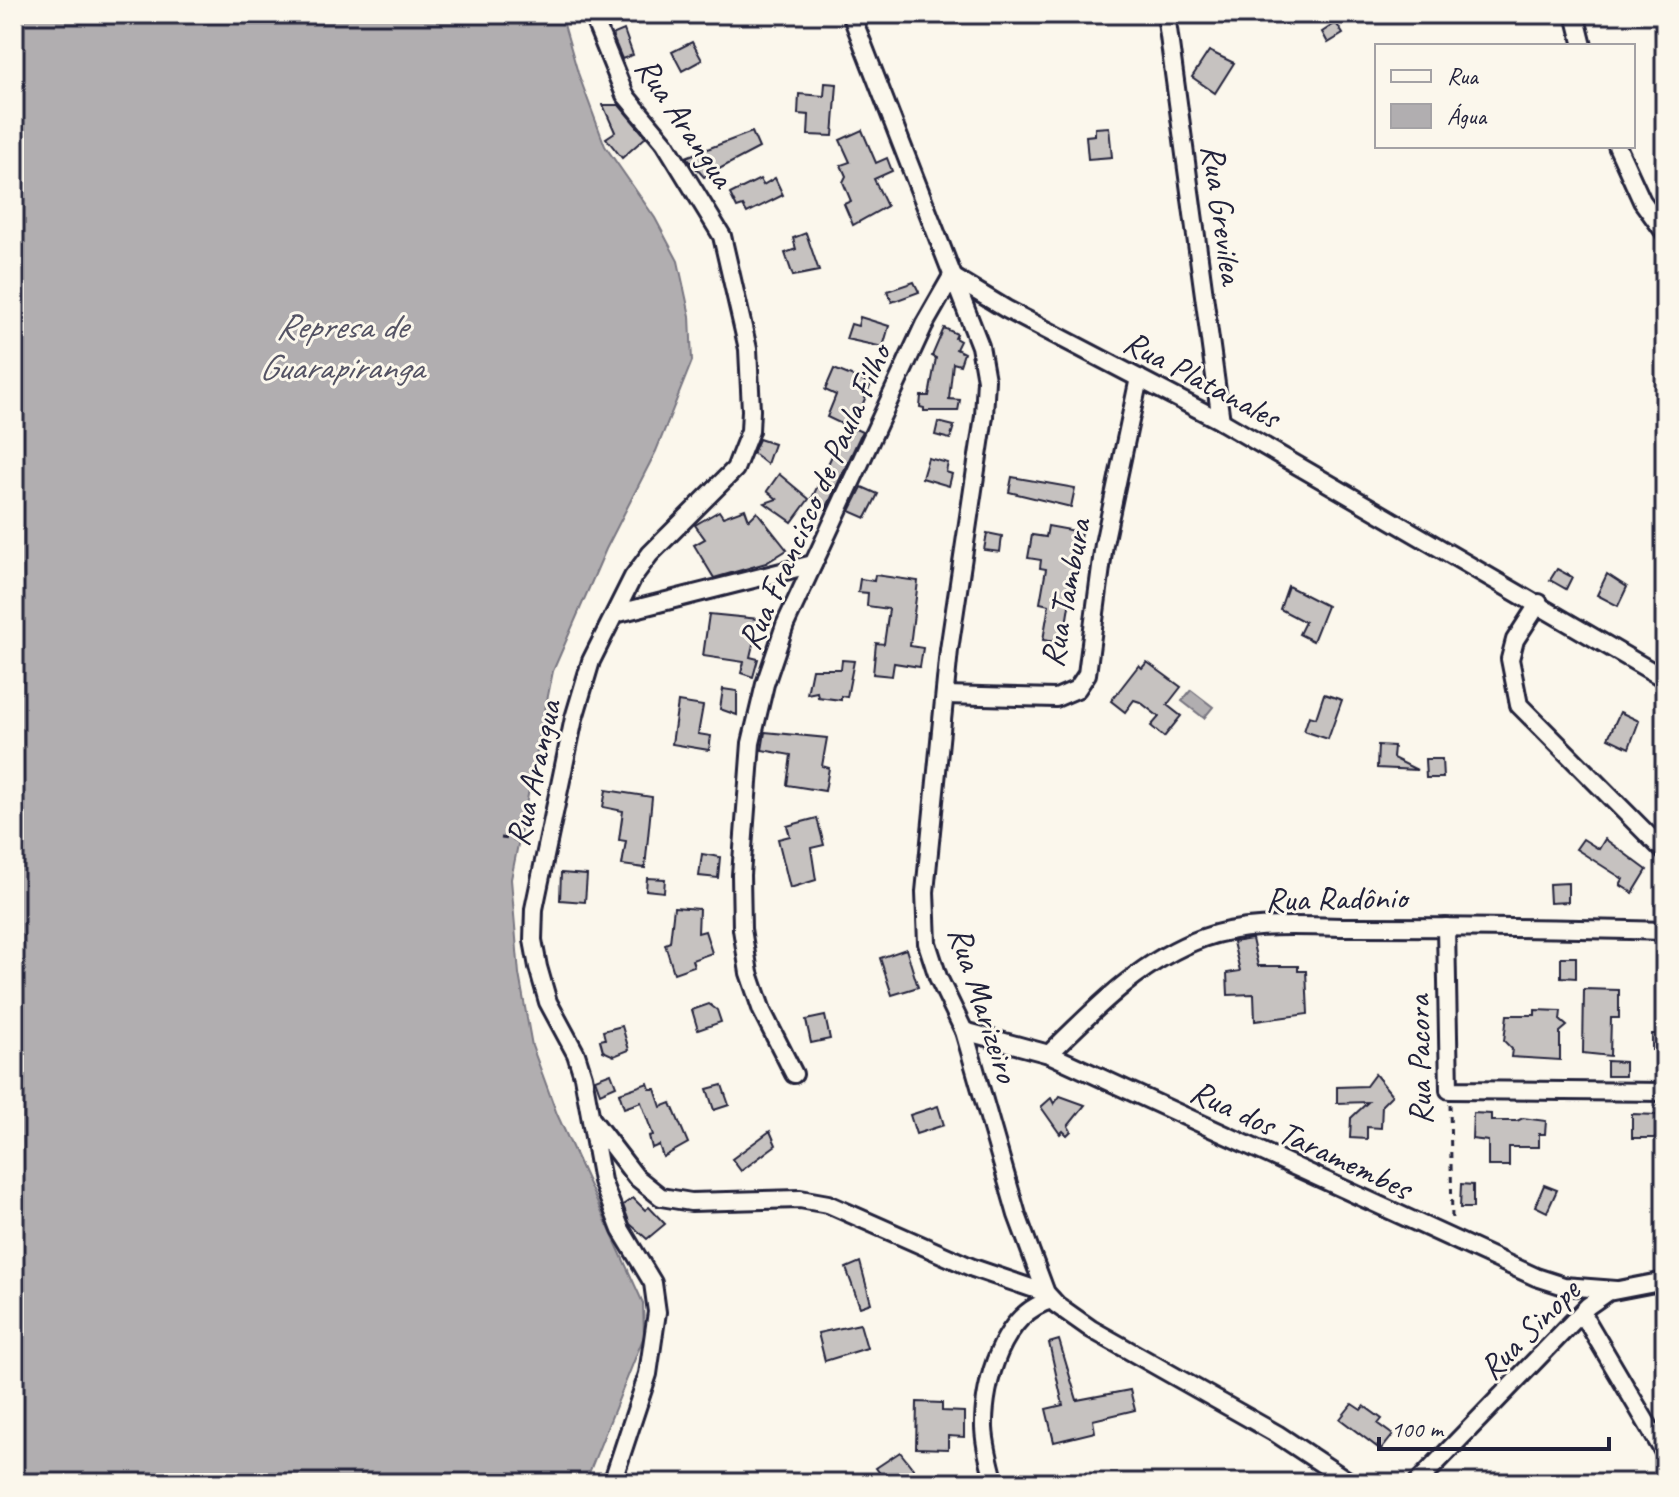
<svg xmlns="http://www.w3.org/2000/svg" width="1679" height="1497" font-family="Caveat,sans-serif">
<style>
.water{fill:#b1aeb0;stroke:#787681;stroke-width:2}
.building{fill:#c6c2c0;stroke:#22223b;stroke-width:2}
.lines{fill:none;stroke-linecap:round;stroke-linejoin:round}
.minor-casing{stroke:#22223b;stroke-width:22}
.path{stroke:#22223b;stroke-width:3;stroke-dasharray:6 6;stroke-linecap:butt}
.minor{stroke:#fbf7ec;stroke-width:16}
.labels{text-anchor:middle;dominant-baseline:central;stroke-width:6;stroke-linejoin:round;paint-order:stroke}
.street-label{font-size:34px;fill:#22223b;stroke:#fbf7ec}
.water-label{font-size:36px;font-style:italic;fill:#545364;stroke:#fbf7ec}
</style>
<rect width="100%" height="100%" fill="#fbf7ec"/>
<filter id="ink" filterUnits="userSpaceOnUse"><feTurbulence type="fractalNoise" baseFrequency=".0125" numOctaves="2"/><feDisplacementMap in="SourceGraphic" scale="16" xChannelSelector="R" yChannelSelector="G"/><feConvolveMatrix kernelMatrix="1 2 1 2 8 2 1 2 1" color-interpolation-filters="sRGB"/></filter>
<g filter="url(#ink)">
<g class="water">
<path d="M14 14H561L578 73 605 146 655 218 678 261 690 316 692 361 656 451 606 549 553 671 511 879 519 974 532 1046 557 1114 643 1303 644 1336 585 1483H14Z"/>
<path d="M1191 690 1213 707 1204 718 1182 701Z"/>
</g>
<g class="building">
<path d="M1336 23 1343 34 1328 43 1322 32Z"/>
<path d="M624 30 633 55 622 59 612 35Z"/>
<path d="M692 42 702 60 682 71 672 52Z"/>
<path d="M1209 51 1234 63 1215 93 1192 77Z"/>
<path d="M825 83 837 84 833 136 808 135 809 115 798 114 799 94 824 96Z"/>
<path d="M603 105H619L646 137 622 158 606 138 615 132Z"/>
<path d="M1109 127 1112 157 1088 159 1086 136 1095 135V128Z"/>
<path d="M862 130 876 163 887 158 892 171 874 179 887 206 853 225 844 204 851 201 843 182 846 176 841 165 850 162 840 140Z"/>
<path d="M752 132 759 148 704 177 686 157Z"/>
<path d="M775 178 783 195 747 213 743 206 737 208 730 194 760 179 763 185Z"/>
<path d="M806 233 819 271 793 276 785 253 796 249 793 238Z"/>
<path d="M914 282 919 292 892 302 887 291Z"/>
<path d="M860 317 889 326 883 347 846 339 851 324 858 326Z"/>
<path d="M944 328 957 334 955 338 960 341 956 349 964 353 960 365 953 363 949 399 960 400 958 411H924V408L920 407 921 396H929L936 358 932 356Z"/>
<path d="M834 369 871 384 853 428 862 432 826 509 812 498 846 426 827 417 836 395 825 390Z"/>
<path d="M938 422 954 426 950 439 935 435Z"/>
<path d="M759 439 774 444 767 464 753 453Z"/>
<path d="M928 458 948 463 946 472 952 474 949 486 922 478Z"/>
<path d="M779 474 809 499 792 522 765 503 777 499 767 491Z"/>
<path d="M1012 477 1075 488 1071 507 1009 492Z"/>
<path d="M862 487 878 494 866 518 850 511Z"/>
<path d="M745 509 749 520 757 512 787 550 766 563 714 578 694 545 705 539 695 525 719 511 723 517Z"/>
<path d="M1048 526 1081 532 1063 643 1043 640 1049 605 1040 603 1046 569 1040 568 1041 560 1028 558 1032 535 1046 537Z"/>
<path d="M987 533 1002 536 1000 552 984 550Z"/>
<path d="M1557 569 1572 577 1566 589 1550 580Z"/>
<path d="M1607 574 1627 587 1618 606 1597 595Z"/>
<path d="M875 575 918 581 910 646 923 648 920 667 894 663 892 676 873 674 876 643 884 644 889 609 867 606 868 593 858 592 860 579 874 581Z"/>
<path d="M1288 586 1327 606 1313 641 1299 634 1305 622 1280 609Z"/>
<path d="M709 614 759 619 750 657 758 659 753 677 741 673 744 662 703 656Z"/>
<path d="M842 660 854 661 847 697 841 696V700L818 697 817 692 807 694 812 669H841Z"/>
<path d="M1147 662 1181 687 1167 705 1181 716 1164 737 1151 726 1159 717 1140 702 1134 700 1125 712 1111 701 1139 665 1142 668Z"/>
<path d="M723 689 737 691V715L720 709Z"/>
<path d="M1324 694 1342 700 1328 739 1304 731 1309 716 1316 718Z"/>
<path d="M678 702 703 706 698 734 711 736 709 750 672 744Z"/>
<path d="M1620 712 1639 721 1629 748 1608 738Z"/>
<path d="M765 732 827 738 822 766 829 768 825 791 787 785 791 755 762 750Z"/>
<path d="M1378 745 1394 746 1393 758 1417 770 1377 768Z"/>
<path d="M1425 759H1442L1443 778H1426Z"/>
<path d="M606 790 652 797 645 868 622 865 626 841 619 840 623 811 603 807Z"/>
<path d="M817 818 824 845 811 848 816 880 790 888 778 839 790 836 787 826Z"/>
<path d="M1583 839 1599 849 1605 839 1647 870 1633 893 1620 885 1623 879 1576 849Z"/>
<path d="M702 854 720 857 718 878 699 876Z"/>
<path d="M561 873 587 875 585 902 560 900Z"/>
<path d="M647 878 665 879 664 892 646 890Z"/>
<path d="M1568 883V902L1550 903 1549 884Z"/>
<path d="M674 907 699 909 698 933 705 931 712 953 692 960 694 966 674 973 665 944 670 942Z"/>
<path d="M1252 939 1258 966H1298V971H1306L1308 1014 1255 1021 1254 994 1228 995 1227 973 1240 971 1233 942Z"/>
<path d="M906 949 918 987 892 995 880 958Z"/>
<path d="M1561 957H1576V978L1561 977Z"/>
<path d="M1584 989 1619 990V1018H1611L1610 1056 1583 1053Z"/>
<path d="M709 1004 717 1010 721 1022 698 1030 692 1010Z"/>
<path d="M1535 1010 1561 1011 1560 1020 1567 1026 1560 1032V1060L1511 1057 1512 1049 1504 1041 1507 1015H1535Z"/>
<path d="M825 1016 830 1039 811 1043 806 1020Z"/>
<path d="M622 1026 629 1050 614 1056 603 1051 600 1040 605 1039 603 1031Z"/>
<rect x="1652" y="1034" width="13" height="16"/>
<path d="M1607 1061 1625 1062V1076H1607Z"/>
<path d="M611 1073 616 1086 600 1093 595 1079Z"/>
<path d="M1375 1074 1392 1095 1382 1105 1381 1128 1367 1127V1139L1350 1138 1351 1118 1368 1102 1337 1103V1087L1366 1086Z"/>
<path d="M648 1083 650 1089H655L661 1107 671 1103 688 1143 663 1157 659 1145 652 1148 649 1136 653 1135 641 1102 624 1108 619 1093Z"/>
<path d="M722 1085 729 1105 714 1110 707 1089Z"/>
<path d="M1060 1096 1085 1105 1068 1126 1071 1131 1067 1135 1063 1131 1060 1134 1041 1107 1051 1098 1054 1104Z"/>
<path d="M938 1106 944 1125 916 1134 910 1115Z"/>
<path d="M1473 1113 1491 1114V1121H1517L1523 1118 1546 1121 1545 1134H1539V1147H1509V1166H1488V1141L1472 1139Z"/>
<path d="M1632 1114 1657 1115V1120L1664 1121V1138H1632Z"/>
<path d="M770 1131 776 1145 741 1171 732 1159Z"/>
<path d="M1461 1184 1473 1185V1208H1460Z"/>
<path d="M1544 1185 1557 1190 1547 1212 1535 1206Z"/>
<path d="M633 1198 645 1210 649 1207 665 1224 647 1239 630 1224 623 1205Z"/>
<path d="M860 1262 871 1303 860 1307 846 1268Z"/>
<path d="M860 1324 867 1348 825 1361 818 1333Z"/>
<path d="M1059 1340 1077 1400 1130 1390 1135 1410 1093 1420 1095 1432 1054 1442 1046 1409 1063 1405 1049 1343Z"/>
<path d="M917 1402 942 1403V1411L964 1412V1437L948 1436V1449L916 1448Z"/>
<path d="M1352 1404 1361 1410 1364 1406 1382 1419 1378 1424 1393 1435 1381 1450 1340 1419Z"/>
<path d="M900 1452 918 1475 908 1483 900 1478 887 1483 876 1468Z"/>
</g>
<g class="lines">
<g class="minor-casing">
<g id="minor">
<path d="M592 14 625 95 665 143 722 236 748 349 751 410 750 431 735 469 650 554 633 577 591 661 574 718 534 909 533 940 538 967 548 1002 576 1054 583 1076 602 1181 621 1230 653 1283 657 1312 648 1374 612 1483"/>
<path d="M851 14 980 346 986 380 984 416 949 650 925 892 927 943 938 977 964 1031 1017 1215 1046 1293 1057 1305 1091 1329 1277 1434 1351 1483"/>
<path d="M1166 14 1221 421"/>
<path d="M1575 14 1583 46"/>
<path d="M1617 146 1642 201 1665 233"/>
<path d="M953 277 1006 309 1221 421 1665 679"/>
<path d="M1539 603 1515 640 1510 659 1519 705 1665 852"/>
<path d="M615 614 813 564"/>
<path d="M946 695 1056 698 1077 689 1087 674 1104 544 1139 378"/>
<path d="M1446 927 1449 1090 1665 1092"/>
<path d="M964 1031 1049 1054 1536 1277 1564 1286 1616 1290"/>
<path d="M1049 1054C1095 1009 1140 961 1203 938 1250 921 1305 927 1354 927 1458 927 1561 928 1665 931"/>
<path d="M794 1074 762 1011 749 973 742 929 741 875 751 743 765 684 785 625 924 325 952 276"/>
<path d="M593 1121 636 1177 661 1197 691 1202 800 1199 828 1204 973 1268 1046 1293"/>
<path d="M1582 1313 1665 1454"/>
<path d="M995 1483C990 1465 985 1447 984 1428 983 1383 1003 1312 1052 1300"/>
<path d="M1417 1483 1588 1306 1608 1292 1665 1281"/>
</g>
</g>
<g class="path">
<path d="M501 838 518 840"/>
<path d="M1450 1104 1452 1220"/>
</g>
<use href="#minor" class="minor"/>
</g>
</g>
<g class="labels">
<g class="street-label">
<text transform="translate(685 122) rotate(56)">Rua Arangua</text>
<text transform="translate(1223 214) rotate(82)">Rua Grevilea</text>
<text transform="translate(1202 379) rotate(28)">Rua Platanales</text>
<text transform="translate(814 497) rotate(-66)">Rua Francisco de Paula Filho</text>
<text transform="translate(1065 593) rotate(-79)">Rua Tambura</text>
<text transform="translate(533 773) rotate(-77)">Rua Arangua</text>
<text transform="translate(1336 898) rotate(-1)">Rua Radônio</text>
<text transform="translate(984 1004) rotate(72)">Rua Marizeiro</text>
<text transform="translate(1419 1060) rotate(-91)">Rua Pacora</text>
<text transform="translate(1301 1139) rotate(25)">Rua dos Taramembes</text>
<text transform="translate(1529 1329) rotate(-45)">Rua Sinope</text>
</g>
<g class="water-label">
<text x="341" y="326">Represa de<tspan x="341" dy="41">Guarapiranga</tspan></text>
</g>
</g>
<rect width="1679" height="1497" fill="none" stroke="#fbf7ec" stroke-width="48"/>
<rect x="24" y="24" width="1631" height="1449" fill="none" stroke="#22223b" stroke-width="3" filter="url(#ink)"/>
<rect x="1375" y="44" width="260" height="104" fill="#fbf7ec" stroke="#a4a2a5" stroke-width="2"/>
<rect x="1391" y="70" width="40" height="12" fill="#fbf7ec" stroke="#a4a2a5" stroke-width="2"/>
<text x="1447" y="84" font-size="24" fill="#22223b">Rua</text>
<rect x="1391" y="104" width="40" height="24" fill="#b1aeb0" stroke="#a4a2a5" stroke-width="2"/>
<text x="1447" y="124" font-size="24" fill="#22223b">Água</text>
<path d="M1379 1437v12h230v-12" fill="none" stroke="#22223b" stroke-width="4"/>
<text x="1391" y="1437" font-size="24" fill="#22223b" stroke="#fbf7ec" stroke-width="6" paint-order="stroke">100 m</text>
</svg>
